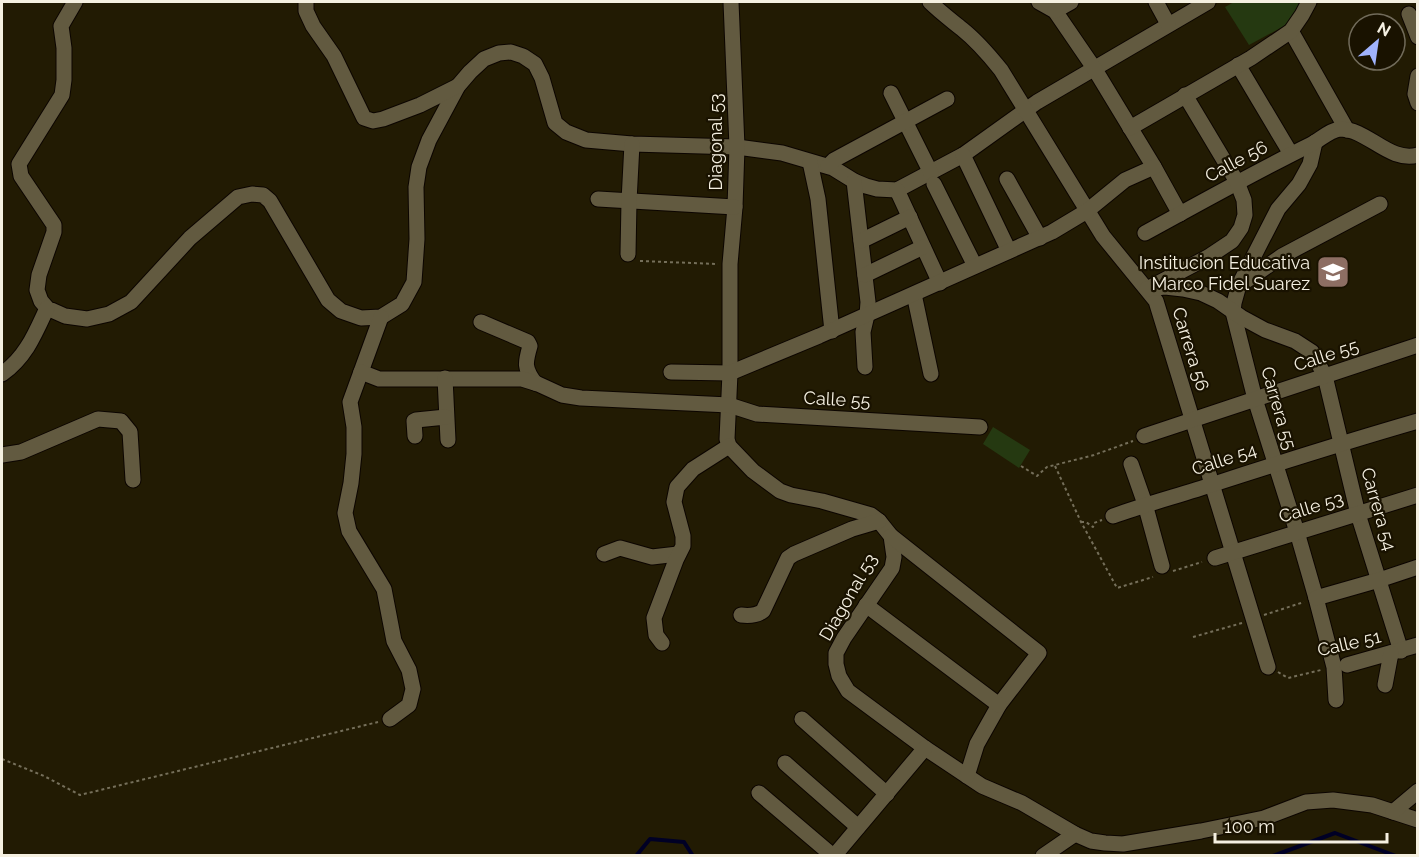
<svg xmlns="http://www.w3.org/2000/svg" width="1419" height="857" font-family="Raleway,sans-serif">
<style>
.green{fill:#253911}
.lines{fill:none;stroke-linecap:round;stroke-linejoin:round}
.stream{stroke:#000025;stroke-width:4}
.minor-casing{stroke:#0c0500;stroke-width:17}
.path{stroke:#756f5a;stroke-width:2;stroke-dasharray:3 3;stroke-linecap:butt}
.minor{stroke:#625a40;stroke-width:15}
.labels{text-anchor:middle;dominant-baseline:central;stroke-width:4.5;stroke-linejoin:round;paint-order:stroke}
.street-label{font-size:18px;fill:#f5f0e1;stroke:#191200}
.poi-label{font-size:18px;fill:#f5f0e1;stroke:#191200;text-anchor:end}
</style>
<rect width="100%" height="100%" fill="#221b03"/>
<g class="green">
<path d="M1234 2H1297L1300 5 1286 25 1249 45 1225 7Z"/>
<path d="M993 427 1030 450 1019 468 983 444Z"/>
</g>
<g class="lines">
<g class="stream">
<path d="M636 856 650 839 684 842 693 856"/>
<path d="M1273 856 1335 833 1396 856"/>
</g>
<g class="minor-casing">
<g id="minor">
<path d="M75 2 61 26 64 48V80L62 95 19 164 21 176 54 225V232L39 275 37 290 41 301 47 308 65 316 87 319 109 314 131 302 190 238 238 197 252 194 263 195 270 201 328 300 341 311 361 318 381 317 402 304 414 282 417 239 416 187 419 167 429 140 458 86 470 72 484 59 499 53 511 52 523 56 535 64 542 78 555 123 566 132 586 140 632 144 737 147 782 153 833 168 854 181 866 186 877 189 897 190 963 155 1037 102 1208 2"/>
<path d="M306 2V11L313 26 334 56 364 118 373 121 383 119 420 105 458 86"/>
<path d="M731 2 737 147 735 207 730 264V373L727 439 729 446 753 471 780 491 791 495 822 501 871 515 879 521 891 536 894 557 892 568 844 638 836 653V664L839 676 848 691 925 748 982 786 1022 803 1075 834 1091 841 1105 843 1123 844 1201 831 1264 818 1306 802 1333 800 1372 805 1418 820"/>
<path d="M930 2C940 12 951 20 962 29 977 41 989 55 1001 70L1103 236 1156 301 1268 667"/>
<path d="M1039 2 1055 11 1094 68 1154 167 1180 214"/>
<path d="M1156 2 1168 24"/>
<path d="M1055 11 1071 2"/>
<path d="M1409 14 1418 37"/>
<path d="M1291 31 1347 130"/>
<path d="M1238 65 1291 154"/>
<path d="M1418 76 1415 94 1418 103"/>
<path d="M891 93 931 173"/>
<path d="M1130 128 1251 58 1291 31 1302 15 1309 2"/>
<path d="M1315 142 1310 164 1299 184 1278 209 1239 285 1234 303 1233 312 1255 399 1297 532 1316 598 1334 667 1336 700"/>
<path d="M963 155 1009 251"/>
<path d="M810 162 818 199 832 331"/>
<path d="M828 166 834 160 947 99"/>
<path d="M1007 179 1040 238"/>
<path d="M854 181 868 302 867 315 863 332 865 367"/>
<path d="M934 184 975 266"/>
<path d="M897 190 940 283"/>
<path d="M598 199 735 207"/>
<path d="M1145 233C1200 203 1255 172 1312 144 1321 139 1330 130 1340 129 1368 129 1389 163 1418 155"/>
<path d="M861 241 910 217"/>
<path d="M628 254 629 201 632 144"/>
<path d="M865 275 923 247"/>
<path d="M1240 285 1282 256 1380 204"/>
<path d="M1151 287 1208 257 1232 241 1241 228 1245 215 1244 200 1237 182 1185 95"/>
<path d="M1147 289 1165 287 1183 289 1201 293 1218 301 1241 317 1265 330 1295 341 1312 352 1325 376 1358 514 1401 651"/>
<path d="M914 294 931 374"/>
<path d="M381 317 350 402 354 427V454L351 483 345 513 349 531 384 589 394 641 409 670 413 689 409 705 390 719"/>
<path d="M481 322 528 342 530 346C525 363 524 368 535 383"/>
<path d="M361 372 379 379H522L538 384 562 395 581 398 729 405 757 414 980 427"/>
<path d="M671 372 730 373 819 336 1052 232 1087 211 1125 180 1154 167"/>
<path d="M2 374C26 357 35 334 47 308"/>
<path d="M445 378 448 440"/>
<path d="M415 436 414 421 416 420 446 417"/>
<path d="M1144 436 1418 345"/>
<path d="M2 455 21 452 98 419 121 421 130 432 133 480"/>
<path d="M1131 464 1145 504 1162 566"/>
<path d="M1113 516C1146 504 1181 495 1214 484 1282 462 1349 441 1418 421"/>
<path d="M891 536 1039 653 999 705 977 744 967 776"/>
<path d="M604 554 620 548 652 557 678 554"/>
<path d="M1215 558 1418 495"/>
<path d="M1316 598 1379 580 1418 567"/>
<path d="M866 605 999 705"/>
<path d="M741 615C749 616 756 616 763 611L788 558 794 554 852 529 879 521"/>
<path d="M662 643 656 635 654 618 676 560 683 546V536L674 502 677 487 693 469 729 446"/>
<path d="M1347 665 1418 645"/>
<path d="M1385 685 1391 653"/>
<path d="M802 719 887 794"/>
<path d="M785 763 858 827"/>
<path d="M759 793 833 856"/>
<path d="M1393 812 1418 791"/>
<path d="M834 856 925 748"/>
<path d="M1043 856 1075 834"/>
</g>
</g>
<g class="path">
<path d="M640 261 718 264"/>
<path d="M1021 466 1037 476 1047 467 1094 455 1133 441"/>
<path d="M1055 466 1081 522 1117 588 1153 577"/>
<path d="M1081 522H1086L1093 527 1094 523 1102 520"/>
<path d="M1173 571 1202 562"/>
<path d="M1264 615 1304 602"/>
<path d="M1193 637 1242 623"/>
<path d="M1278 672 1288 678 1321 670"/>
<path d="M2 759 44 776 80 795 378 722"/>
</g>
<use href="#minor" class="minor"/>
</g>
<defs>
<g id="school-square" transform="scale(1.725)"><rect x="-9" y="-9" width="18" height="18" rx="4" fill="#8d6e63" stroke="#191200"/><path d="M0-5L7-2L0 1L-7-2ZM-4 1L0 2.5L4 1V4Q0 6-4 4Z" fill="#fff"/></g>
</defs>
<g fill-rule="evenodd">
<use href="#school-square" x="1333" y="272"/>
</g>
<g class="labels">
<g class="street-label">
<text transform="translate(715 142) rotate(-90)">Diagonal 53</text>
<text transform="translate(1236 161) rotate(-28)">Calle 56</text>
<text transform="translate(1191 349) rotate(73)">Carrera 56</text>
<text transform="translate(1326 355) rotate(-18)">Calle 55</text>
<text transform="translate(837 399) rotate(3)">Calle 55</text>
<text transform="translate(1279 408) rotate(74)">Carrera 55</text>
<text transform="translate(1224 459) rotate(-18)">Calle 54</text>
<text transform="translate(1311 507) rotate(-17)">Calle 53</text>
<text transform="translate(1379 509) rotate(74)">Carrera 54</text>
<text transform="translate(848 597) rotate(-60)">Diagonal 53</text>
<text transform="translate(1349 643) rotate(-13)">Calle 51</text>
</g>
<g class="poi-label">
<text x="1310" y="262">Institucion Educativa<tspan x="1310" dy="21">Marco Fidel Suarez</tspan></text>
</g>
</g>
<rect width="1419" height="857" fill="none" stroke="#f5f0e1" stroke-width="6"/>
<g transform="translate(1377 42) rotate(29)"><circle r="28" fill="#191200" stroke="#716b5a" stroke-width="1.5"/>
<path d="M0-4.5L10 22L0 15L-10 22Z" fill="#a0b3fd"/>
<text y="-9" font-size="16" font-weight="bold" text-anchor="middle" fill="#f5f0e1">N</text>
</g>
<path d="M1215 833v9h172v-9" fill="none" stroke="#f5f0e1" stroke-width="3"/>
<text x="1224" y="833" font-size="18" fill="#f5f0e1" stroke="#191200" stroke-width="4.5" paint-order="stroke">100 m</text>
</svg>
